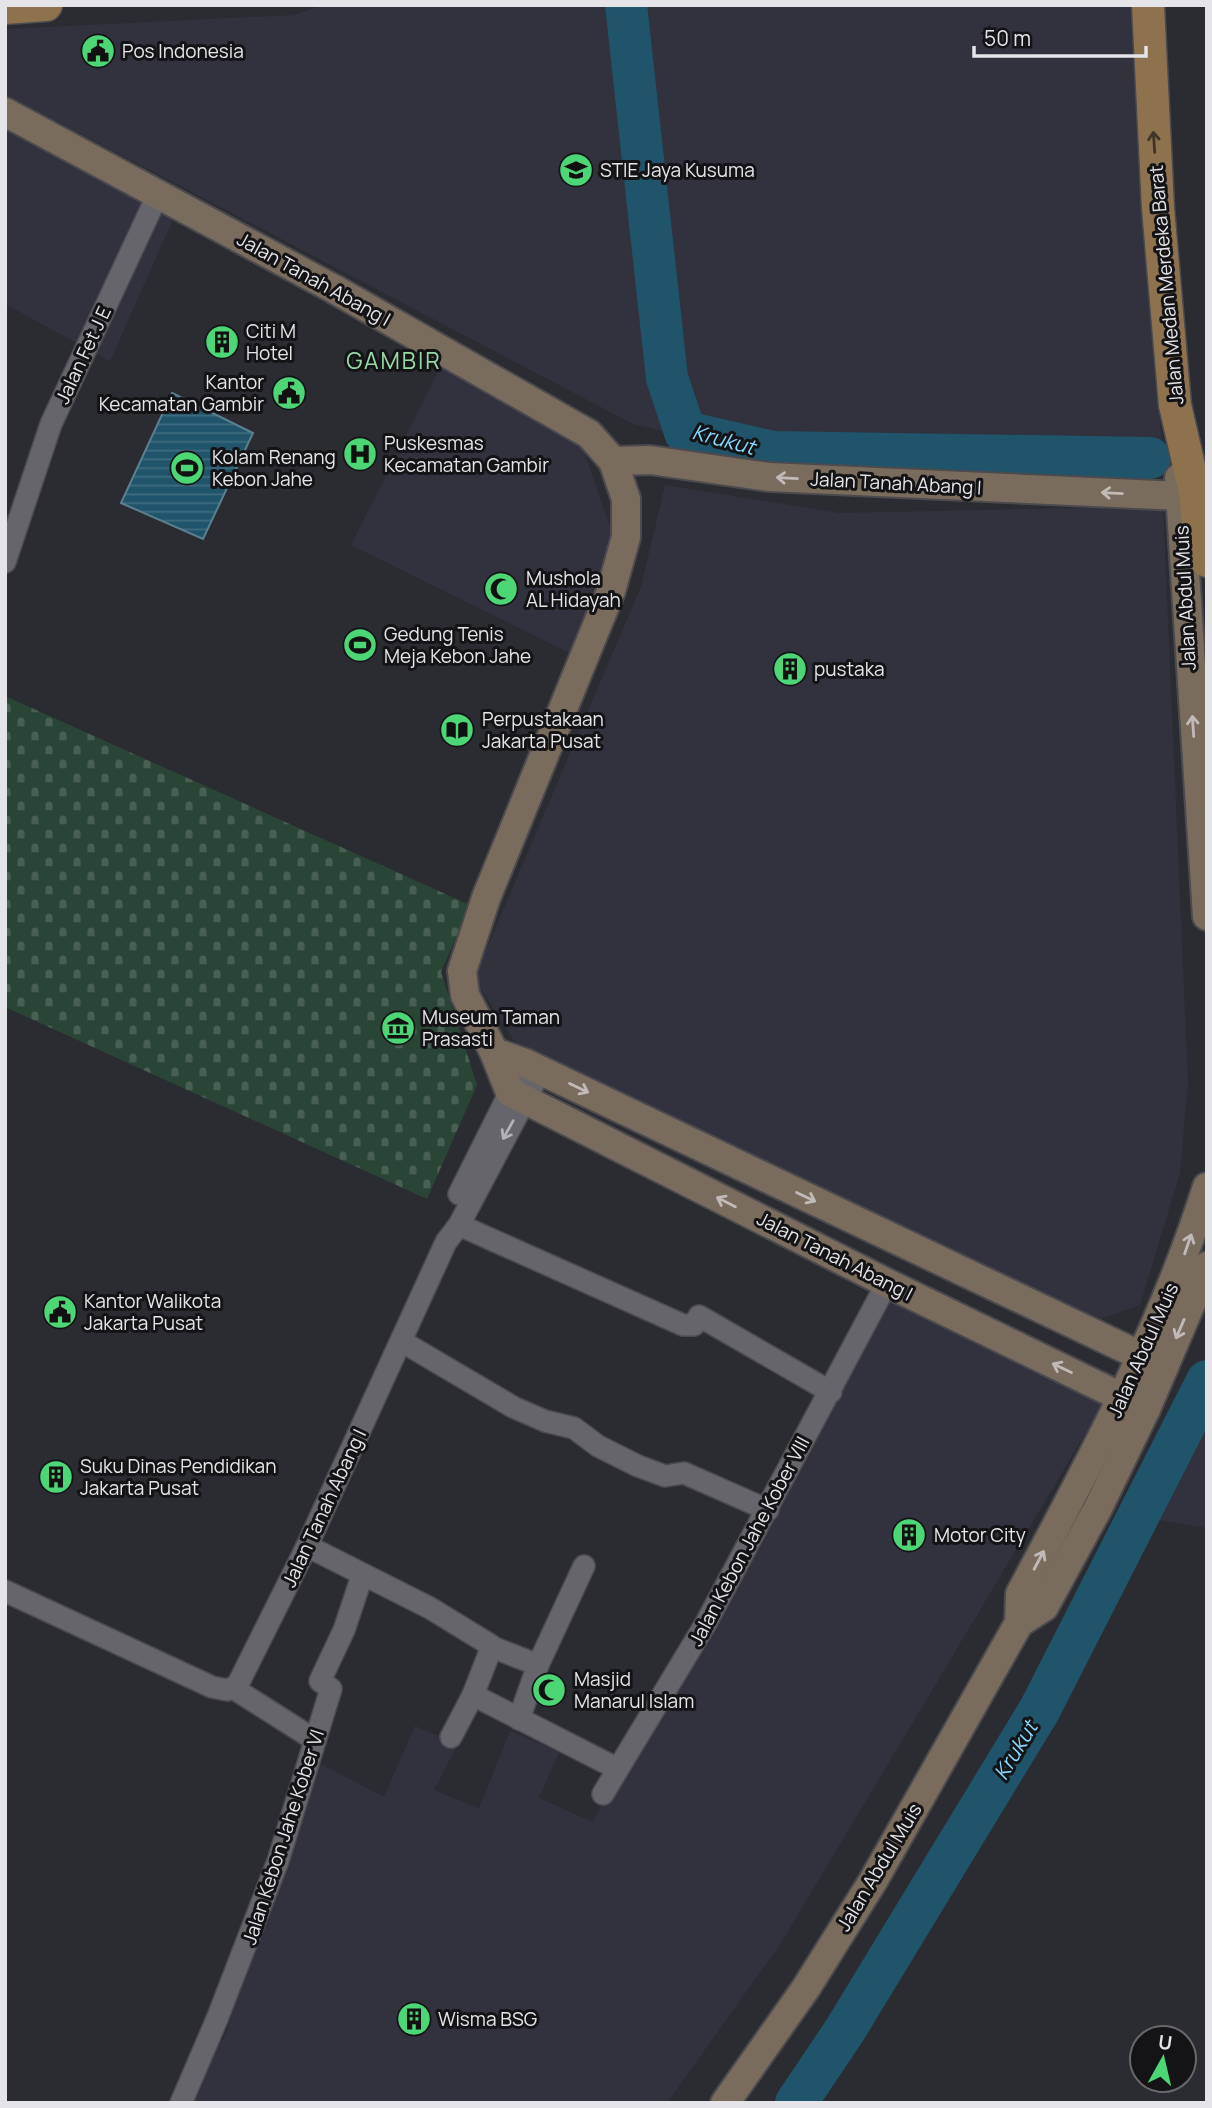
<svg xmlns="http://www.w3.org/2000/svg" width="1212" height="2108" font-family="Manrope,sans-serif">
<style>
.built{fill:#31323d}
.cemetery{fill:url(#cemetery-stones)}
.water{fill:url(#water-rules);stroke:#5a8090;stroke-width:2}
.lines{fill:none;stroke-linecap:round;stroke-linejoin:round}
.river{stroke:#1f546a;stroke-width:42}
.street-casing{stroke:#4a4a4f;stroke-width:24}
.secondary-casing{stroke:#4a4a4f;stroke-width:32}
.primary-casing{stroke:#4a4a4f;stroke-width:35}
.street{stroke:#65656b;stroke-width:21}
.secondary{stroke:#7a6c5d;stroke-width:28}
.primary{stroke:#8e724e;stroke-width:32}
.oneway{stroke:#3f352a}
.oneway2{stroke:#c0bbb8}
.oneway3{stroke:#b2b2b7}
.labels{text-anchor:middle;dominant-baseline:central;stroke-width:6;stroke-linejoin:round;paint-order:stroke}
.poi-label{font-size:19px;fill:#e5e5e9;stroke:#141417;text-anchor:start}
.street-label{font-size:19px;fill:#e5e5e9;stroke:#141417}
.water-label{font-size:21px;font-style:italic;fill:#85d8fe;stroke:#141417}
.quarter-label{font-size:23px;letter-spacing:2px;fill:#98daa5;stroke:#141417}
</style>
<defs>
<pattern id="cemetery-stones" width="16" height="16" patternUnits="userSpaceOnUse" patternTransform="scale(1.75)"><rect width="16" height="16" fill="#294536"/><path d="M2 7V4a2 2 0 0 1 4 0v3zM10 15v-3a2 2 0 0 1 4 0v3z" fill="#486053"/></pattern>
<pattern id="water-rules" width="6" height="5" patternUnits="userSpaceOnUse" patternTransform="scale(1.75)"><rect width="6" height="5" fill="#1f546a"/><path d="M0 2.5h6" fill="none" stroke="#3f6c7f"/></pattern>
</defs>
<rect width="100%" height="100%" fill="#2b2c31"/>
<g class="built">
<path d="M323 5H1134L1161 440 697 439 633 424 5 94V29L294 15Z"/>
<path d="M5 121 175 215 110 361 5 304Z"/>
<path d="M442 364 583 449 619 552 582 659 351 545Z"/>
<path d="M665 485 839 513 1163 506 1188 1082 1180 1173 1140 1305 1092 1322 516 1044 474 978 641 587Z"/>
<path d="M879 1283 1106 1399 781 1943 667 2103H181L188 2082 225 2037 311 1759 384 1797 415 1726 458 1744 434 1790 479 1809 510 1731 559 1752 539 1798 593 1822Z"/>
<path d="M1207 1417V1528L1152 1519 1200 1431Z"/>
</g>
<path class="cemetery" d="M5 696 470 905 441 972 477 1085 427 1199 5 1007Z"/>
<path class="water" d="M172 393 253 433 203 539 121 503Z"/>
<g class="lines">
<g class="river">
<path d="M626 5 667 378 685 432 773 452 1150 458"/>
<path d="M796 2103 845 2030 1040 1709 1207 1381"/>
</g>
<g class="street-casing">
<g id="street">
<path d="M5 562 51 424 158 194"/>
<path d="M459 1194 517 1078"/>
<path d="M459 1225 683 1325H694L699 1316 831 1392"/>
<path d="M401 1341 513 1407 545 1421 574 1428 598 1446 638 1466 665 1476 684 1473 768 1510"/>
<path d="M307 1546 430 1608 492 1646 473 1695 451 1737"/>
<path d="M5 1591 212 1687 227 1690 237 1686 307 1546 446 1242 459 1225 541 1070"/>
<path d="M492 1647 538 1665 584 1566"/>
<path d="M233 1688 315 1740"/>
<path d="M473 1695 618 1769"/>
<path d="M519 1719 538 1665"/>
<path d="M603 1794 706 1623 887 1283"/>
<path d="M181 2103 217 2019 278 1861 331 1689 320 1681 344 1630 362 1576"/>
</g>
</g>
<g class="secondary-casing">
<g id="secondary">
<path d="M5 112 334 289 589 434 613 461 626 499V537L611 591 486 898 462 971 465 995 494 1052 510 1092 887 1283 1146 1409"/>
<path d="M613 461 650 460 769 477 1180 496"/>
<path d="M1179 478 1207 916"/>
<path d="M494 1052 525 1063 1164 1367"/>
<path d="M1019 1623 1044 1607 1098 1508 1146 1409 1207 1266"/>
<path d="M725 2103 806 1988 873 1881 1019 1623 1020 1594C1091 1461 1162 1330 1207 1187"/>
</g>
</g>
<g class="primary-casing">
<g id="primary">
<path d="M1148 5 1158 208 1175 405 1195 492 1200 544 1207 561"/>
<path d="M5 8 46 5"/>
</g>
</g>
<use href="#street" class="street"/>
<use href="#secondary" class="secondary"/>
<use href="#primary" class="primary"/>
</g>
<defs><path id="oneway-shaft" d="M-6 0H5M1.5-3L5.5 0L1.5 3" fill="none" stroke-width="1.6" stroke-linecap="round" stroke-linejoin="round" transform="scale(1.75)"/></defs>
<use class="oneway" href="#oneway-shaft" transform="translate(1154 142) rotate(-94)"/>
<g class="oneway2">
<use href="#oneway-shaft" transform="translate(787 478) rotate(-177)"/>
<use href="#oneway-shaft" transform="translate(1112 493) rotate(-177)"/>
<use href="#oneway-shaft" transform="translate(1193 726) rotate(-94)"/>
<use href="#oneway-shaft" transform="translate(579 1088) rotate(26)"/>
<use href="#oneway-shaft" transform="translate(806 1197) rotate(26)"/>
<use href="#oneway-shaft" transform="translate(726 1202) rotate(-153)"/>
<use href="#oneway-shaft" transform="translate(1188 1244) rotate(-71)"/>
<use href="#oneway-shaft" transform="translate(1180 1329) rotate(113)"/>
<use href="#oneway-shaft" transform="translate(1062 1368) rotate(-154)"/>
<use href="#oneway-shaft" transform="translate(1039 1560) rotate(-62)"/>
</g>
<use class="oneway3" href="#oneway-shaft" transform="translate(508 1130) rotate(119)"/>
<defs>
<g id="civic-disc" transform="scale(1.75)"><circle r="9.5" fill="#4cd676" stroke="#141417"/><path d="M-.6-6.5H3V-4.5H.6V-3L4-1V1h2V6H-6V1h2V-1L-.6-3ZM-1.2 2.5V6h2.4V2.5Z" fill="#111"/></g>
<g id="university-disc" transform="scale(1.75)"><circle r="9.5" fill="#4cd676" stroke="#141417"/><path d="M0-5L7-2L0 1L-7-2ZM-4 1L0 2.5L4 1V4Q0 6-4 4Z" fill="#111"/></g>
<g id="building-disc" transform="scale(1.75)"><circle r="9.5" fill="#4cd676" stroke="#141417"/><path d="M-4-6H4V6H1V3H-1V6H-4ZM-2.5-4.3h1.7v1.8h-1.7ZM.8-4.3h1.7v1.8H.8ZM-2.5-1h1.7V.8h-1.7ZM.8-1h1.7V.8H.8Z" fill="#111"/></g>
<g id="hospital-disc" transform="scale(1.75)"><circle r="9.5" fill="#4cd676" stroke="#141417"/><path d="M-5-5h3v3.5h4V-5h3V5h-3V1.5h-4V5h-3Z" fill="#111"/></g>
<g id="stadium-disc" transform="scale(1.75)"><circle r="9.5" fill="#4cd676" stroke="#141417"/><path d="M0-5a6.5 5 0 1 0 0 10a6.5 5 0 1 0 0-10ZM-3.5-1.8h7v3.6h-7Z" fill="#111"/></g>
<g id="mosque-disc" transform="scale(1.75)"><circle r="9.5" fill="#4cd676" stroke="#141417"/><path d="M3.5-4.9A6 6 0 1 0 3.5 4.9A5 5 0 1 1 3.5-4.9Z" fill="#111"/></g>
<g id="library-disc" transform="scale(1.75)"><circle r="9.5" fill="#4cd676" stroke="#141417"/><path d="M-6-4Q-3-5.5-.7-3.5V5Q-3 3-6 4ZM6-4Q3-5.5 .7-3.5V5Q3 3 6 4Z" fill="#111"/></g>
<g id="museum-disc" transform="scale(1.75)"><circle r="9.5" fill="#4cd676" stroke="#141417"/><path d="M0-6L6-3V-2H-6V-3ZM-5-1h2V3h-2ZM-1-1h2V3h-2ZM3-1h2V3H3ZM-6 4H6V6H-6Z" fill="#111"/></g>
</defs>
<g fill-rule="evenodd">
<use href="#civic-disc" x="98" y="51"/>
<use href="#university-disc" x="576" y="170"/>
<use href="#building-disc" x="222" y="342"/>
<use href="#civic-disc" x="289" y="393"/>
<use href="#hospital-disc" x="360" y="454"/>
<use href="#stadium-disc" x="187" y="468"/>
<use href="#mosque-disc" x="501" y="589"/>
<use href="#stadium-disc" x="360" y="645"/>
<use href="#building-disc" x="790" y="669"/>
<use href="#library-disc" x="457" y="730"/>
<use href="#museum-disc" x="398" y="1028"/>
<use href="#civic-disc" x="60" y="1312"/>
<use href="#building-disc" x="56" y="1477"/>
<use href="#building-disc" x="909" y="1535"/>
<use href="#mosque-disc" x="549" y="1690"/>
<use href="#building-disc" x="414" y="2019"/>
</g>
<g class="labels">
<g class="poi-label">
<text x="122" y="51">Pos Indonesia</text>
<text x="600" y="170">STIE Jaya Kusuma</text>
<text x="246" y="331">Citi M<tspan x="246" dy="22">Hotel</tspan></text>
<text x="264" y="382" text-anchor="end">Kantor<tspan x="264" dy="22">Kecamatan Gambir</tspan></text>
<text x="384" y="443">Puskesmas<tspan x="384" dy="22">Kecamatan Gambir</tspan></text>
<text x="212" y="457">Kolam Renang<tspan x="212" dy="22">Kebon Jahe</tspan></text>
<text x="526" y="578">Mushola<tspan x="526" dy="22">AL Hidayah</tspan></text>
<text x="384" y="634">Gedung Tenis<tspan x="384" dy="22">Meja Kebon Jahe</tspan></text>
<text x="814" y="669">pustaka</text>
<text x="482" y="719">Perpustakaan<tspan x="482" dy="22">Jakarta Pusat</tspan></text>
<text x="422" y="1017">Museum Taman<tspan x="422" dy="22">Prasasti</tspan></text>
<text x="84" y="1301">Kantor Walikota<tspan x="84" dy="22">Jakarta Pusat</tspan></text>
<text x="80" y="1466">Suku Dinas Pendidikan<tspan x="80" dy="22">Jakarta Pusat</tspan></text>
<text x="934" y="1535">Motor City</text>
<text x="574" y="1679">Masjid<tspan x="574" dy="22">Manarul Islam</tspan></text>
<text x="438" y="2019">Wisma BSG</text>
</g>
<g class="street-label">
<text transform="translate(314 279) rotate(29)">Jalan Tanah Abang I</text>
<text transform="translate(1166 285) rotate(-95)">Jalan Medan Merdeka Barat</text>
<text transform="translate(83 355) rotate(-65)">Jalan Fet J E</text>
<text transform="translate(896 483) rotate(3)">Jalan Tanah Abang I</text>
<text transform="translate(1185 598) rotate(-93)">Jalan Abdul Muis</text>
<text transform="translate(835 1256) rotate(27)">Jalan Tanah Abang I</text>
<text transform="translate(1143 1350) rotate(-66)">Jalan Abdul Muis</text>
<text transform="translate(324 1508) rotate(-65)">Jalan Tanah Abang I</text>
<text transform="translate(749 1541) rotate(-62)">Jalan Kebon Jahe Kober VIII</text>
<text transform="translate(283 1837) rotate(-72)">Jalan Kebon Jahe Kober VI</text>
<text transform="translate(879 1867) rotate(-59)">Jalan Abdul Muis</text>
</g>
<g class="water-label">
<text transform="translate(724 439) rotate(15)">Krukut</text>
<text transform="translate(1015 1750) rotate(-59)">Krukut</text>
</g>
<g class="quarter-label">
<text x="394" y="360">GAMBIR</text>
</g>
</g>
<rect width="1212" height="2108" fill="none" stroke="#e5e5e9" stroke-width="14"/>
<g transform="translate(1163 2059) rotate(8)"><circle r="33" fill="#141417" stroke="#68686b" stroke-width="2"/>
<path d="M0-5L12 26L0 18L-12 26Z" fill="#4cd676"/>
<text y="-10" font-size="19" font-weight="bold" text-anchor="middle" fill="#e5e5e9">U</text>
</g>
<path d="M974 46v10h172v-10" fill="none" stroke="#e5e5e9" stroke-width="3.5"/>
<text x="984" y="46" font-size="21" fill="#e5e5e9" stroke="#141417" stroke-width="5" paint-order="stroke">50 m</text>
</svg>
